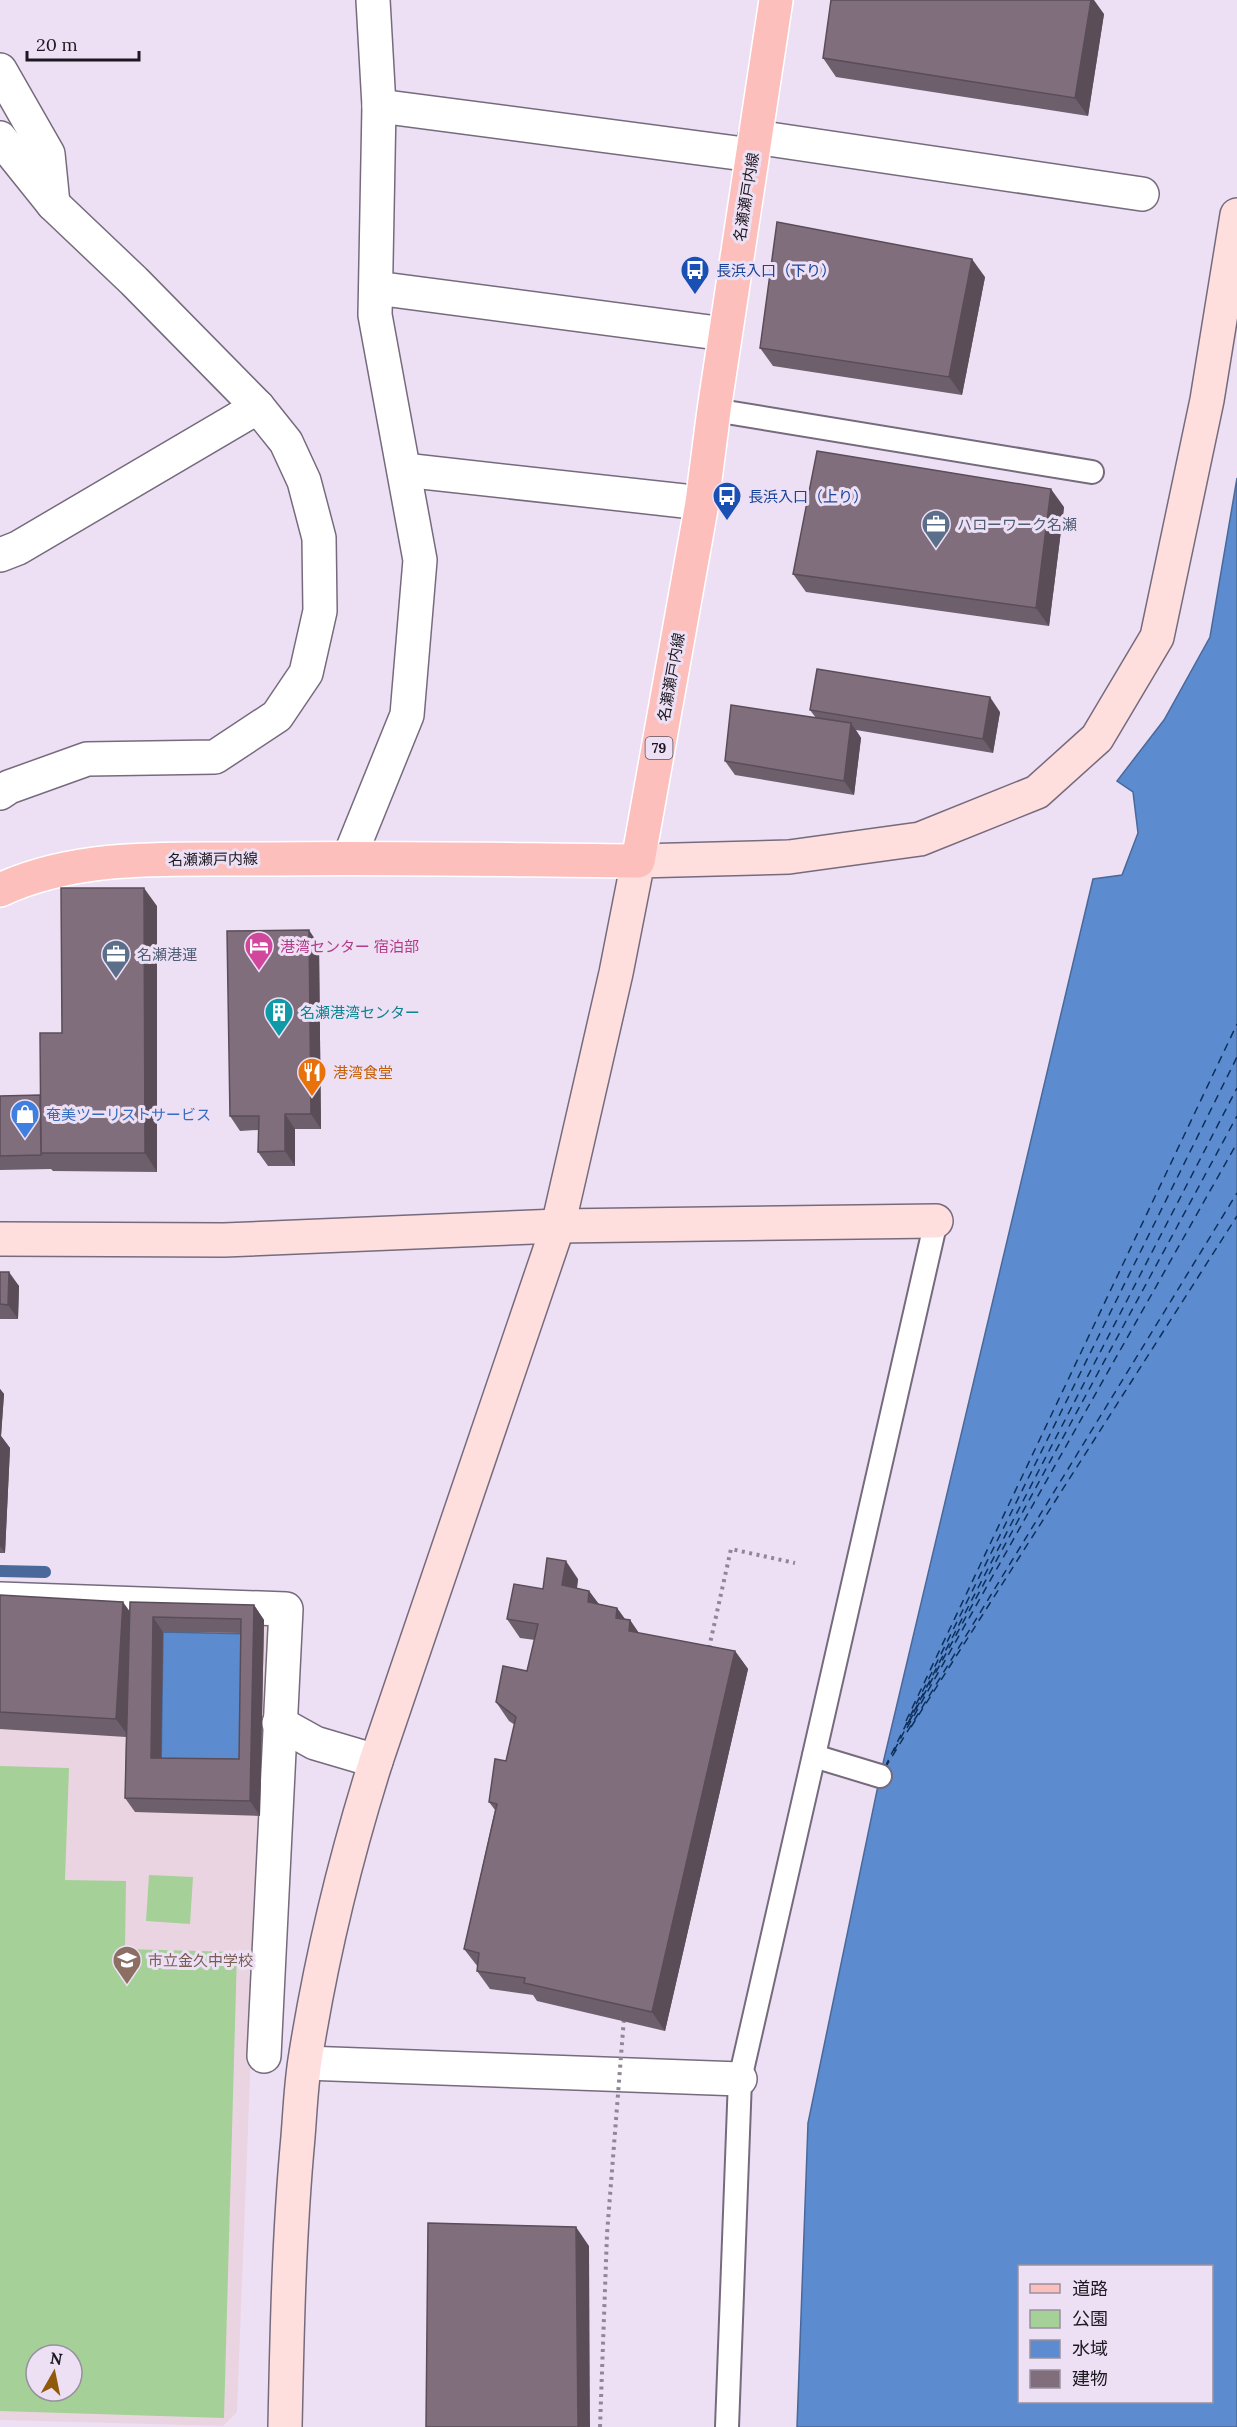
<svg xmlns="http://www.w3.org/2000/svg" width="1237" height="2427" font-family="Lora,'Noto Sans JP',serif">
<style>
.education{fill:#ebd4e1;fill-rule:evenodd}
.park{fill:#a5d198;fill-rule:evenodd}
.water{fill:#5c8ccf;stroke:#49699a;stroke-width:1.5;fill-rule:evenodd}
.lines{fill:none;stroke-linecap:round;stroke-linejoin:round}
.stream{stroke:#49699a;stroke-width:12}
.ferry{stroke:#0e2f5a;stroke-width:1.5;stroke-dasharray:8 6;stroke-linecap:butt}
.lane-casing{stroke:#766b7d;stroke-width:26}
.street-casing{stroke:#766b7d;stroke-width:36}
.secondary-casing{stroke:#766b7d;stroke-width:36}
.primary-casing{stroke:#fff;stroke-width:36}
.path{stroke:#908796;stroke-width:4;stroke-dasharray:3 4.5;stroke-linecap:butt}
.lane{stroke:#fff;stroke-width:22}
.street{stroke:#fff;stroke-width:33}
.secondary{stroke:#fedfde;stroke-width:33}
.primary{stroke:#fdbfbc;stroke-width:33}
.path-bridge{stroke:#908796;stroke-width:4;stroke-dasharray:3 4.5;stroke-linecap:butt}
.wall{fill:#6e5f6c;fill-rule:evenodd}
.shaded-wall{fill:#5a4d58}
.building{fill:#806e7d;stroke:#5a4d58;stroke-width:1.5;fill-rule:evenodd}
.labels{text-anchor:middle;dominant-baseline:central;stroke-width:6;stroke-linejoin:round;paint-order:stroke}
.shield{fill:#ede0f5;stroke:#5b545f;stroke-width:1.5}
.shield-label{font-size:14px;font-weight:bold;fill:#1c181f}
.street-label{font-size:15px;fill:#1c181f;stroke:#ede0f5}
.transit-label{font-size:15px;fill:#164399;stroke:#ede0f5;text-anchor:start}
.service-label{font-size:15px;fill:#4e5e75;stroke:#ede0f5;text-anchor:start}
.hotel-label{font-size:15px;fill:#b23c85;stroke:#ede0f5;text-anchor:start}
.culture-label{font-size:15px;fill:#0d838f;stroke:#ede0f5;text-anchor:start}
.food-label{font-size:15px;fill:#c56008;stroke:#ede0f5;text-anchor:start}
.shop-label{font-size:15px;fill:#366cbe;stroke:#ede0f5;text-anchor:start}
.education-label{font-size:15px;fill:#785e54;stroke:#ede0f5;text-anchor:start}
</style>
<rect width="100%" height="100%" fill="#ede0f5"/>
<path class="education" d="M0 1608 268 1617 237 2412 223 2426 0 2420ZM36 2355H72V2391H36Z"/>
<g class="park">
<path d="M0 1766 69 1768 65 1880 126 1881 125 1949 237 1952 224 2418 0 2411ZM36 2355H72V2391H36Z"/>
<path d="M149 1875 193 1877 190 1924 146 1921Z"/>
</g>
<g class="water">
<path d="M1237 478V2427H797L808 2123 880 1776 1093 879 1122 875 1138 833 1133 792 1117 781 1164 720 1210 637ZM1020 2266H1212V2402H1020Z"/>
<path d="M163 1632 251 1634 249 1774 161 1772Z"/>
</g>
<g class="lines">
<path class="stream" d="M0 1571 45 1572"/>
<g class="ferry">
<path d="M906 1721 1237 1024"/>
<path d="M909 1722 1237 1116"/>
<path d="M907 1725 1237 1088"/>
<path d="M911 1727 1237 1216"/>
<path d="M907 1728 1237 1143"/>
<path d="M894 1751 907 1726"/>
<path d="M885 1767 1237 1057"/>
<path d="M885 1768 1237 1193"/>
</g>
<g class="lane-casing">
<g id="lane">
<path d="M714 410 1092 472"/>
<path d="M814 1756 880 1776"/>
<path d="M727 2427 740 2079 936 1221"/>
</g>
</g>
<g class="street-casing">
<g id="street">
<path d="M0 70 48 154 53 204"/>
<path d="M379 106 752 155"/>
<path d="M755 137 1142 194"/>
<path d="M0 138 53 204 134 281 258 407 286 442 304 481 319 538 320 611 306 673 277 716 215 757 87 759 9 787 0 793"/>
<path d="M376 288 725 334"/>
<path d="M404 470 702 503"/>
<path d="M0 555 18 548 258 407"/>
<path d="M349 858 407 715 420 560 375 315 379 106 373 0"/>
<path d="M0 1599 286 1609 264 2056"/>
<path d="M279 1723 315 1743 376 1761"/>
<path d="M305 2063 740 2079"/>
</g>
</g>
<g class="secondary-casing">
<g id="secondary">
<path d="M0 1239 224 1240 558 1226 936 1221"/>
<path d="M285 2427C287 2330 289 2234 298 2137 300 2112 301 2086 305 2060 321 1958 345 1859 376 1761L558 1226 616 973 638 861 789 857 920 839 1037 792 1097 738 1157 637 1207 400 1237 215"/>
</g>
</g>
<g class="primary-casing">
<path id="primary" d="M0 890C82 852 176 860 265 859 389 857 514 860 638 861L702 503 714 410 776 0"/>
</g>
<path class="path" d="M709 1648 731 1549 795 1563"/>
<use href="#lane" class="lane"/>
<use href="#street" class="street"/>
<use href="#secondary" class="secondary"/>
<use href="#primary" class="primary"/>
<path class="path-bridge" d="M600 2427 607 2234 624 2018"/>
</g>
<g class="wall">
<path d="M1104 14 1088 116 836 77 823 58Z"/>
<path d="M985 277 962 395 773 366 760 348Z"/>
<path d="M1064 507 1049 626 806 592 793 574Z"/>
<path d="M810 710 1000 712 993 753 856 730 861 738 854 795 735 775 725 761 816 718Z"/>
<path d="M157 906V1172L53 1171 51 1169 0 1170V1096L40 1095 62 1033Z"/>
<path d="M319 945 321 1129H295V1166H268L258 1152V1130L240 1131 230 1116Z"/>
<path d="M0 1272 19 1286 18 1319H0Z"/>
<path d="M0 1389 4 1394 1 1436 10 1448 5 1553H0Z"/>
<path d="M578 1579 577 1588 589 1591 599 1604 617 1608 625 1619 630 1620 639 1633 735 1651 748 1669 665 2031 537 2001 533 1995 490 1989 477 1971 478 1967 464 1949 495 1810 489 1802 506 1761 515 1725 509 1721 496 1702 527 1671 535 1640 520 1638 507 1619 543 1589Z"/>
<path d="M0 1595 129 1611 254 1605 264 1620 260 1816 135 1812 125 1798 126 1737 0 1729ZM163 1632 241 1633 239 1759 161 1758Z"/>
</g>
<g class="shaded-wall">
<path d="M1091 0H1094L1104 14 1088 116 1075 98Z"/>
<path d="M972 259 985 277 962 395 949 377Z"/>
<path d="M1051 489 1064 507 1049 626 1036 608Z"/>
<path d="M990 697 1000 712 993 753 983 739Z"/>
<path d="M851 723 861 738 854 795 844 781Z"/>
<path d="M144 888 157 906V1172L145 1153Z"/>
<path d="M309 930 319 945 321 1129 311 1114Z"/>
<path d="M285 1114 295 1129V1166L285 1151Z"/>
<path d="M9 1272 19 1286 18 1319 8 1305Z"/>
<path d="M0 1389 4 1394 1 1436 10 1448 5 1553 0 1546Z"/>
<path d="M566 1561 578 1579 575 1603 562 1585Z"/>
<path d="M589 1591 602 1609 588 1602Z"/>
<path d="M123 1602 136 1620 129 1737 116 1719Z"/>
<path d="M254 1605 264 1620 260 1816 250 1801Z"/>
<path d="M617 1608 629 1625 630 1620 642 1638V1649L616 1618Z"/>
<path d="M153 1617 163 1632 161 1772 151 1758Z"/>
<path d="M735 1651 748 1669 665 2031 652 2012Z"/>
<path d="M576 2227 589 2246 590 2427H578Z"/>
</g>
<g class="building">
<path d="M831 0H1091L1075 98 823 58Z"/>
<path d="M777 222 972 259 949 377 760 348Z"/>
<path d="M817 451 1051 489 1036 608 793 574Z"/>
<path d="M817 669 990 697 983 739 810 710Z"/>
<path d="M731 705 851 723 844 781 725 761Z"/>
<path d="M61 888H144L145 1153H41L40 1033H62Z"/>
<path d="M309 930 311 1114H285V1151L258 1152 259 1116H230L227 931Z"/>
<path d="M40 1095 41 1153V1155L0 1156V1096Z"/>
<path d="M0 1272H9L8 1305 0 1304Z"/>
<path d="M547 1558 566 1561 562 1585 589 1591 588 1602 617 1608 616 1618 630 1620 629 1631 735 1651 652 2012 524 1983 525 1978 477 1971 479 1953 464 1949 497 1804 489 1802 495 1759 506 1761 516 1717 496 1702 503 1666 527 1671 538 1624 507 1619 514 1584 543 1589Z"/>
<path d="M0 1595 123 1602 116 1719 0 1712Z"/>
<path d="M130 1602 254 1605 250 1801 125 1798ZM153 1617 241 1619 239 1759 151 1758Z"/>
<path d="M428 2223 576 2227 578 2427H426Z"/>
</g>
<defs>
<g id="bus-pin" transform="scale(1.5)"><path d="M0 17L-7.5 6A9.5 9.5 0 1 1 7.5 6Z" fill="#1a4fb4" stroke="#ede0f5"/><path d="M-5-6H5V4H4V6H2V4H-2V6H-4V4H-5ZM-3.5-4V0h7V-4ZM-3.5 1.2v1.5H-2V1.2ZM2 1.2v1.5H3.5V1.2Z" fill="#fff"/></g>
<g id="office-pin" transform="scale(1.5)"><path d="M0 17L-7.5 6A9.5 9.5 0 1 1 7.5 6Z" fill="#5c6f8a" stroke="#ede0f5"/><path d="M-6-3h4V-5.5h4V-3h4V5H-6ZM-1-4.5V-3h2v-1.5ZM-6 0V1H6V0Z" fill="#fff"/></g>
<g id="hotel-pin" transform="scale(1.5)"><path d="M0 17L-7.5 6A9.5 9.5 0 1 1 7.5 6Z" fill="#d1479c" stroke="#ede0f5"/><path d="M-6-4.5h1.5V1H6V5H4.5V3h-9V5H-6ZM-4 0a1.8 1.8 0 1 1 3.6 0ZM.5 0V-2.5h3Q6-2.5 6 0Z" fill="#fff"/></g>
<g id="building-pin" transform="scale(1.5)"><path d="M0 17L-7.5 6A9.5 9.5 0 1 1 7.5 6Z" fill="#0f9aa8" stroke="#ede0f5"/><path d="M-4-6H4V6H1V3H-1V6H-4ZM-2.5-4.3h1.7v1.8h-1.7ZM.8-4.3h1.7v1.8H.8ZM-2.5-1h1.7V.8h-1.7ZM.8-1h1.7V.8H.8Z" fill="#fff"/></g>
<g id="restaurant-pin" transform="scale(1.5)"><path d="M0 17L-7.5 6A9.5 9.5 0 1 1 7.5 6Z" fill="#e8710a" stroke="#ede0f5"/><path d="M-5-6h1v4h1v-4h1v4h1v-4h1v5L-1.5 .5V6h-2V.5L-5-1ZM5-6V6H3V1.5H1.5Q1.5-4 5-6Z" fill="#fff"/></g>
<g id="shop-pin" transform="scale(1.5)"><path d="M0 17L-7.5 6A9.5 9.5 0 1 1 7.5 6Z" fill="#3f7fe0" stroke="#ede0f5"/><path d="M-5-2.5h2.3a2.7 3.5 0 0 1 5.4 0H5L5.5 6h-11ZM-1.5-2.5h3a1.5 2.3 0 0 0-3 0Z" fill="#fff"/></g>
<g id="school-pin" transform="scale(1.5)"><path d="M0 17L-7.5 6A9.5 9.5 0 1 1 7.5 6Z" fill="#8d6e63" stroke="#ede0f5"/><path d="M0-5L7-2L0 1L-7-2ZM-4 1L0 2.5L4 1V4Q0 6-4 4Z" fill="#fff"/></g>
</defs>
<g fill-rule="evenodd">
<use href="#bus-pin" x="695" y="270"/>
<use href="#bus-pin" x="727" y="496"/>
<use href="#office-pin" x="936" y="524"/>
<use href="#hotel-pin" x="259" y="946"/>
<use href="#office-pin" x="116" y="954"/>
<use href="#building-pin" x="279" y="1012"/>
<use href="#restaurant-pin" x="312" y="1072"/>
<use href="#shop-pin" x="25" y="1114"/>
<use href="#school-pin" x="127" y="1960"/>
</g>
<g class="labels">
<rect class="shield" x="645.5" y="737" width="27" height="22" rx="4.5"/>
<g class="shield-label">
<text x="659" y="748">79</text>
</g>
<g class="street-label">
<text transform="translate(746 197) rotate(-81)">名瀬瀬戸内線</text>
<text transform="translate(671 677) rotate(-80)">名瀬瀬戸内線</text>
<text transform="translate(213 859) rotate(-1)">名瀬瀬戸内線</text>
</g>
<g class="transit-label">
<text x="716" y="270">長浜入口（下り）</text>
<text x="748" y="496">長浜入口（上り）</text>
</g>
<g class="service-label">
<text x="957" y="524">ハローワーク名瀬</text>
<text x="137" y="954">名瀬港運</text>
</g>
<g class="hotel-label">
<text x="280" y="946">港湾センター 宿泊部</text>
</g>
<g class="culture-label">
<text x="300" y="1012">名瀬港湾センター</text>
</g>
<g class="food-label">
<text x="333" y="1072">港湾食堂</text>
</g>
<g class="shop-label">
<text x="46" y="1114">奄美ツーリストサービス</text>
</g>
<g class="education-label">
<text x="148" y="1960">市立金久中学校</text>
</g>
</g>
<rect x="1018" y="2265" width="195" height="138" fill="#ede0f5" stroke="#99909f" stroke-width="1.5"/>
<rect x="1030" y="2284" width="30" height="9" fill="#fdbfbc" stroke="#99909f" stroke-width="1.5"/>
<text x="1072" y="2295" font-size="18" fill="#1c181f">道路</text>
<rect x="1030" y="2310" width="30" height="18" fill="#a5d198" stroke="#99909f" stroke-width="1.5"/>
<text x="1072" y="2325" font-size="18" fill="#1c181f">公園</text>
<rect x="1030" y="2340" width="30" height="18" fill="#5c8ccf" stroke="#99909f" stroke-width="1.5"/>
<text x="1072" y="2355" font-size="18" fill="#1c181f">水域</text>
<rect x="1030" y="2370" width="30" height="18" fill="#806e7d" stroke="#99909f" stroke-width="1.5"/>
<text x="1072" y="2385" font-size="18" fill="#1c181f">建物</text>
<g transform="translate(54 2373) rotate(9)"><circle r="28" fill="#ede0f5" stroke="#99909f" stroke-width="1.5"/>
<path d="M0-4.5L10 22L0 15L-10 22Z" fill="#8f5b0b"/>
<text y="-9" font-size="16" font-weight="bold" text-anchor="middle" fill="#1c181f">N</text>
</g>
<path d="M27 51v9h112v-9" fill="none" stroke="#1c181f" stroke-width="3"/>
<text x="36" y="51" font-size="18" fill="#1c181f" stroke="#ede0f5" stroke-width="4.5" paint-order="stroke">20 m</text>
</svg>
